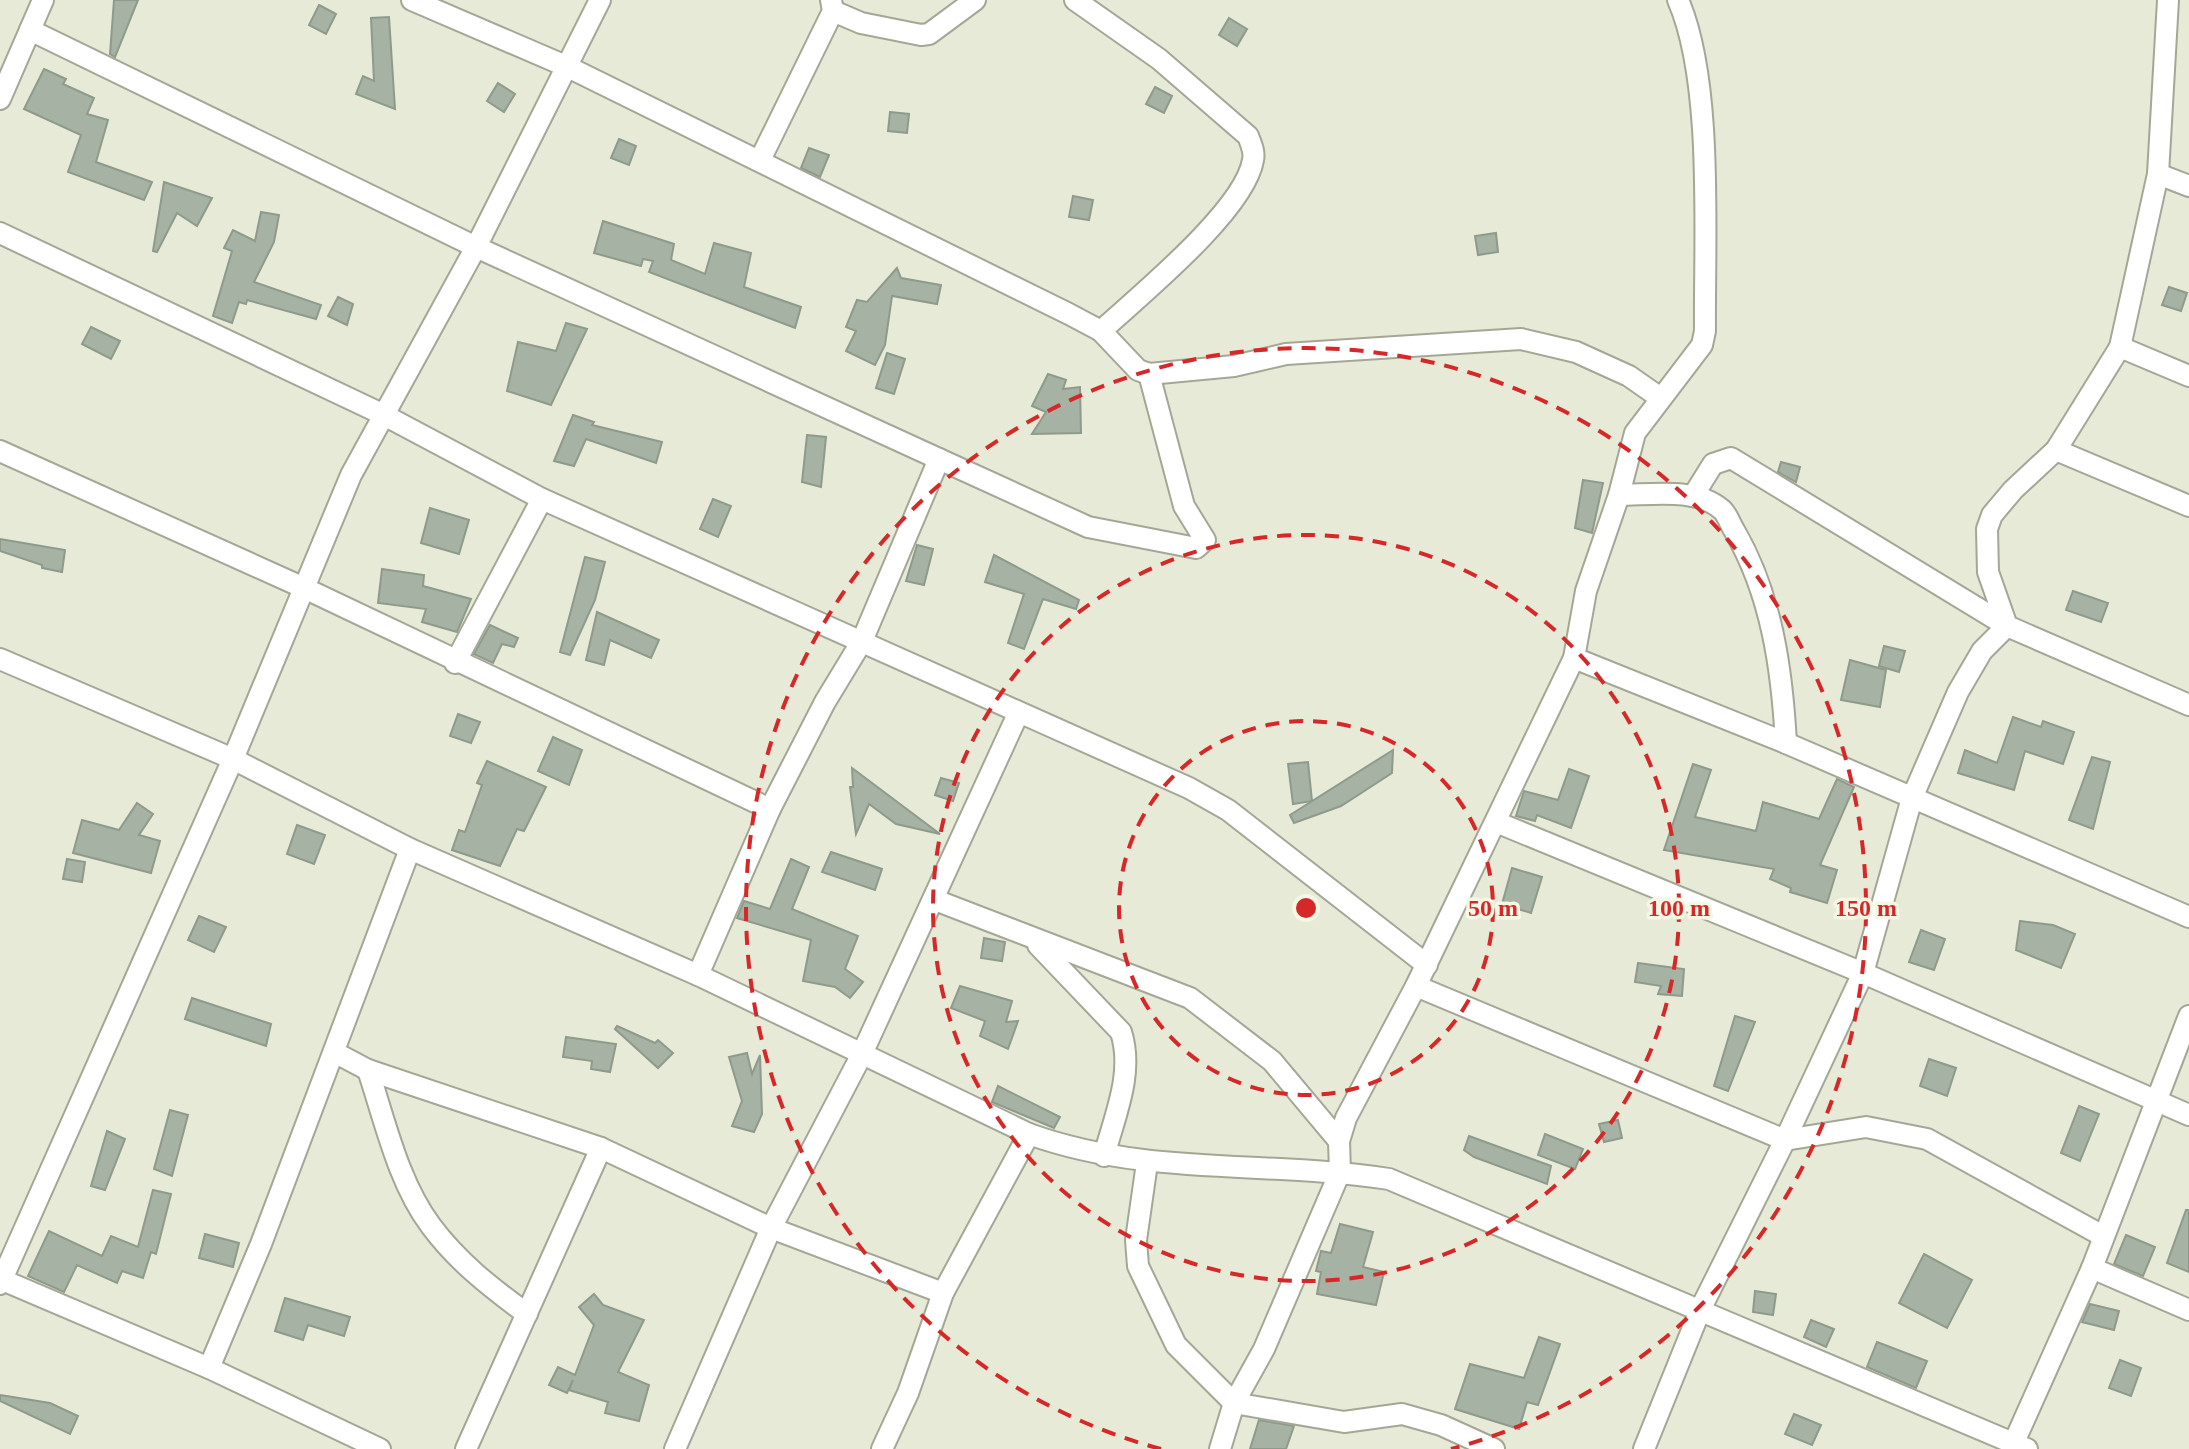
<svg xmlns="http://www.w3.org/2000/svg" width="2189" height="1449" font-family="Georgia,serif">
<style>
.building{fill:#a6b2a3;stroke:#8e9a8b;stroke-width:2}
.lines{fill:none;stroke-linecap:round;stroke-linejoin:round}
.minor-casing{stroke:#a4a795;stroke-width:24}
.minor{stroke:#fff;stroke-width:20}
.ring{fill:none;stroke:#d62828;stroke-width:4;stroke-dasharray:14 10}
.centre{fill:#d62828;stroke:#f3f7e4;stroke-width:4}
.ring-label{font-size:24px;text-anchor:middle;font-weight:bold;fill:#d62828;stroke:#f3f7e4;stroke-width:7;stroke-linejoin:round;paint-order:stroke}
</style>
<rect width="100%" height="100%" fill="#e6ead7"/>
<g class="building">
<path d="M114 0H138L115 57 110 54Z"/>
<path d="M319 5 336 14 326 34 309 25Z"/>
<path d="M389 17 395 109 356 94 363 76 374 81 371 18Z"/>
<path d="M1229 18 1247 29 1237 46 1219 35Z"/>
<path d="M44 69 66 79 63 84 94 98 87 114 108 120 96 162 152 182 144 200 68 172 81 135 24 109Z"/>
<path d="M498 83 515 94 504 112 487 101Z"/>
<path d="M1155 87 1172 96 1164 113 1146 104Z"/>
<path d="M890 112 909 114 907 133 888 131Z"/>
<path d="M619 139 636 146 629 165 611 158Z"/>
<path d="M809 148 829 155 820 177 801 168Z"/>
<path d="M164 182 212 198 197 226 177 213 157 252 153 251Z"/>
<path d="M1073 196 1093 200 1089 220 1069 217Z"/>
<path d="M261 212 279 215 274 242 254 282 321 305 316 319 247 300 246 304 239 302 232 323 213 316 232 251 224 248 233 230 255 241Z"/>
<path d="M603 221 674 244 671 260 705 274 714 243 751 253 744 287 801 307 795 328 649 272 653 261 643 259 641 266 594 253Z"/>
<path d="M1496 233 1498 252 1478 255 1475 236Z"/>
<path d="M897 268 901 278 941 285 937 304 892 296 885 345 875 365 846 351 856 331 846 327 857 300 867 302Z"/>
<path d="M2169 287 2187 293 2181 311 2162 305Z"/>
<path d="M338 297 353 304 347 325 328 316Z"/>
<path d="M566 323 587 329 551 405 507 391 518 342 556 351Z"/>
<path d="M91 327 120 341 111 359 82 344Z"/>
<path d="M887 353 905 359 894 394 876 388Z"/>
<path d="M1048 374 1066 380 1063 389 1080 387 1081 433 1032 434 1046 412 1032 406Z"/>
<path d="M573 415 594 422 592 425 662 442 656 463 586 439 574 466 554 461Z"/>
<path d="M807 435 826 437 821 487 802 482Z"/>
<path d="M1781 462 1800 467 1796 482 1778 472Z"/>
<path d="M1583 480 1603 483 1592 533 1575 528Z"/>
<path d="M713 499 731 506 718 537 700 529Z"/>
<path d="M430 508 469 520 459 554 421 543Z"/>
<path d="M0 539 65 550 62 572 42 568V565L0 551Z"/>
<path d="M917 545 933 549 924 585 906 581Z"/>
<path d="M994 555 1079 600 1076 609 1043 599 1024 649 1008 643 1024 594 985 582Z"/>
<path d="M585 557 605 562 595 600 570 655 560 652Z"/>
<path d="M382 569 424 575 423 586 471 599 457 632 422 622 426 609 378 603Z"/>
<path d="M2073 591 2108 603 2101 622 2066 610Z"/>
<path d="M597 612 659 640 651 658 610 640 604 665 586 660Z"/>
<path d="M490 625 518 638 514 647 502 644 493 663 474 654Z"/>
<path d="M1884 646 1905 651 1899 672 1879 666Z"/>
<path d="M1850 660 1886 670 1880 707 1841 700Z"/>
<path d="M458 714 480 722 471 743 450 736Z"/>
<path d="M2013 717 2041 727 2043 721 2074 732 2063 764 2025 751 2014 790 1958 773 1965 750 1997 763Z"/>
<path d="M553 737 582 750 569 785 538 771Z"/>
<path d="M1393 750 1392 773 1341 806 1294 823 1290 815Z"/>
<path d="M2092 757 2110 762 2093 829 2069 820Z"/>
<path d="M487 761 546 787 524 831 517 829 500 866 452 850 459 830 465 832 482 785 477 783Z"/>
<path d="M1308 762 1312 801 1293 804 1288 764Z"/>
<path d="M1693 764 1711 770 1695 817 1756 831 1763 802 1819 819 1837 779 1854 787 1820 865 1837 870 1827 903 1790 892 1791 888 1770 879 1774 869 1664 850Z"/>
<path d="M852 768 940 834 896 824 869 804 856 834 850 787H853Z"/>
<path d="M1569 769 1589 776 1571 828 1537 815 1535 821 1516 816 1524 791 1558 800Z"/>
<path d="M941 778 959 783 953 801 935 795Z"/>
<path d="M137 803 153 814 139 835 160 841 151 873 73 853 82 820 119 830Z"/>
<path d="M297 825 325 835 314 864 287 854Z"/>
<path d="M831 852 882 869 875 890 822 872Z"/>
<path d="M67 859 85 862 82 882 63 879Z"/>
<path d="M791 859 809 867 792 909 858 936 845 969 863 982 850 998 835 987 803 981 811 940 737 918 744 901 770 909Z"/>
<path d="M1512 868 1542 877 1531 913 1502 904Z"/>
<path d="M199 916 226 927 214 952 188 940Z"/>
<path d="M2020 921 2053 925 2075 934 2061 968 2016 950Z"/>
<path d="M1921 930 1945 939 1934 970 1909 962Z"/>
<path d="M984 938 1005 942 1002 961 981 958Z"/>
<path d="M1638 963 1684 969 1682 996 1658 994 1661 986 1635 982Z"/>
<path d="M960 986 1012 1001 1006 1022 1018 1021 1008 1049 980 1036 985 1021 951 1008Z"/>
<path d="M192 998 271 1024 266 1046 185 1019Z"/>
<path d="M1735 1016 1755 1022 1728 1091 1714 1086Z"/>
<path d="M617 1026 655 1043 658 1040 673 1053 658 1068 615 1029Z"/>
<path d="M566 1037 616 1044 610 1072 591 1069 592 1061 563 1057Z"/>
<path d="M747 1053 752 1074 760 1055 762 1114 754 1132 732 1126 742 1101 729 1057Z"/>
<path d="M1929 1059 1956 1068 1947 1096 1920 1086Z"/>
<path d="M998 1086 1060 1117 1054 1128 992 1102Z"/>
<path d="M2079 1106 2099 1114 2080 1161 2061 1153Z"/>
<path d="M170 1110 188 1115 172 1176 154 1169Z"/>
<path d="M1618 1120 1622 1138 1604 1142 1599 1124Z"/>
<path d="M107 1131 125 1139 105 1190 91 1186Z"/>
<path d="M1545 1134 1583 1149 1575 1169 1538 1155Z"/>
<path d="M1469 1136 1551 1166 1547 1184 1474 1157 1464 1150Z"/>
<path d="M153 1190 171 1194 156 1254 151 1252 143 1278 122 1271 117 1283 77 1265 64 1292 28 1276 49 1231 102 1256 111 1236 138 1247Z"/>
<path d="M2186 1210H2189V1272L2167 1263Z"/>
<path d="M1340 1224 1373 1232 1363 1267 1384 1272 1376 1305 1317 1294 1321 1272 1316 1271 1321 1251 1331 1253Z"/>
<path d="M205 1234 239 1243 233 1267 199 1258Z"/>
<path d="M2126 1235 2155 1247 2143 1276 2114 1264Z"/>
<path d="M1924 1254 1972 1280 1947 1328 1899 1303Z"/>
<path d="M1755 1291 1776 1294 1773 1315 1753 1312Z"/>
<path d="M594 1294 603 1305 644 1320 618 1372 649 1385 639 1421 605 1413 608 1402 569 1390 573 1380 567 1393 549 1385 558 1367 575 1375 594 1325 579 1307Z"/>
<path d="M285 1298 350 1317 344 1336 308 1325 303 1340 275 1331Z"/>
<path d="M2090 1304 2119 1311 2114 1330 2082 1322Z"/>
<path d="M1811 1320 1834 1329 1826 1347 1804 1337Z"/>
<path d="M1539 1337 1560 1344 1538 1405 1527 1402 1519 1429 1455 1409 1470 1364 1524 1378Z"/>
<path d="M1877 1342 1927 1361 1916 1388 1867 1367Z"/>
<path d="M2120 1360 2141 1368 2131 1396 2109 1388Z"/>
<path d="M0 1395 50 1403 78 1416 70 1434 0 1401Z"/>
<path d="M1794 1414 1821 1425 1812 1445 1785 1434Z"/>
<path d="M1259 1420 1294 1426 1286 1449H1250Z"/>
</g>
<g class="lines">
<g class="minor-casing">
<g id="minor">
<path d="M412 0 568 67 1069 314 1101 331 1138 370 1149 374 1234 366 1286 354 1521 339 1576 352 1629 376 1659 397"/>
<path d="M1075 0 1159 59 1248 136C1251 144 1255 152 1253 160 1245 210 1139 296 1101 331"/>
<path d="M833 11 861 23 921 35 929 34 975 0"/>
<path d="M30 30 476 247 939 459 862 641 825 702 770 809 698 975"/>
<path d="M0 99 43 0"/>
<path d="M760 160 833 11 831 0"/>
<path d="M2158 174 2189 186"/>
<path d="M0 233 382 414 542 499 1189 788 1228 810 1427 965"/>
<path d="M2120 347 2189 376"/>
<path d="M2056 450 2189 506"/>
<path d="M0 451 302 587 770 809"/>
<path d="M939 459 1088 527 1196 548 1205 540 1184 506 1149 374"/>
<path d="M1619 495C1650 495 1696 487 1721 509 1727 513 1730 524 1734 530 1772 595 1782 670 1786 743"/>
<path d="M1693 496 1713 464 1731 458 2007 626 2189 705"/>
<path d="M1574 658 1586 591 1619 495 1635 433 1702 345 1705 331C1704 239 1714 82 1678 0"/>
<path d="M0 659 233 759 410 849 698 975 1029 1134C1149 1177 1265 1160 1389 1179L2027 1449"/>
<path d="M455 663 542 499"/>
<path d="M1496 822 1863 973 2189 1115"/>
<path d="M935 900 1190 998 1272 1061 1339 1141"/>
<path d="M1038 945 1121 1032C1134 1073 1115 1115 1104 1156"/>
<path d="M1416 986 1785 1140 1866 1127 1927 1139 2103 1236"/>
<path d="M334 1052 368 1070 601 1148 771 1228 943 1293"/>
<path d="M368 1070C385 1121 398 1182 431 1226 457 1261 491 1288 527 1314"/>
<path d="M1147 1163 1136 1240 1138 1266 1176 1345 1234 1403 1344 1422 1402 1414 1441 1425 1494 1449"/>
<path d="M2092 1268 2189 1310"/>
<path d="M0 1279 209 1368 380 1449"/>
<path d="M0 1284 233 759 351 475 476 247 600 0"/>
<path d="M209 1368 261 1244 410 849"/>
<path d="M466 1449 601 1148"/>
<path d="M675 1449 771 1228 861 1056 1018 714"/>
<path d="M882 1449 908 1393 943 1293 1029 1134"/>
<path d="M1220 1449 1234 1403 1264 1349 1340 1172 1339 1141 1346 1118 1416 986 1574 658 1786 743 2189 917"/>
<path d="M1644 1449 1701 1308 1785 1140 1863 973 1912 798 1958 692 1982 651 2007 626 1988 572 1987 529 1992 515 2013 490 2056 450 2120 347 2158 174 2168 0"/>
<path d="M2011 1449 2092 1268 2189 1016"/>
</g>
</g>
<use href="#minor" class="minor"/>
</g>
<g class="ring">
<circle cx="1306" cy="908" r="187"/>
<circle cx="1306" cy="908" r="373"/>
<path d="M1161 1449A560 560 0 1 1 1451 1449"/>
</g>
<circle cx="1306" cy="908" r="12" class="centre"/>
<g class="ring-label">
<text x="1493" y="916">50 m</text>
<text x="1679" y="916">100 m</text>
<text x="1866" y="916">150 m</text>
</g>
</svg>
